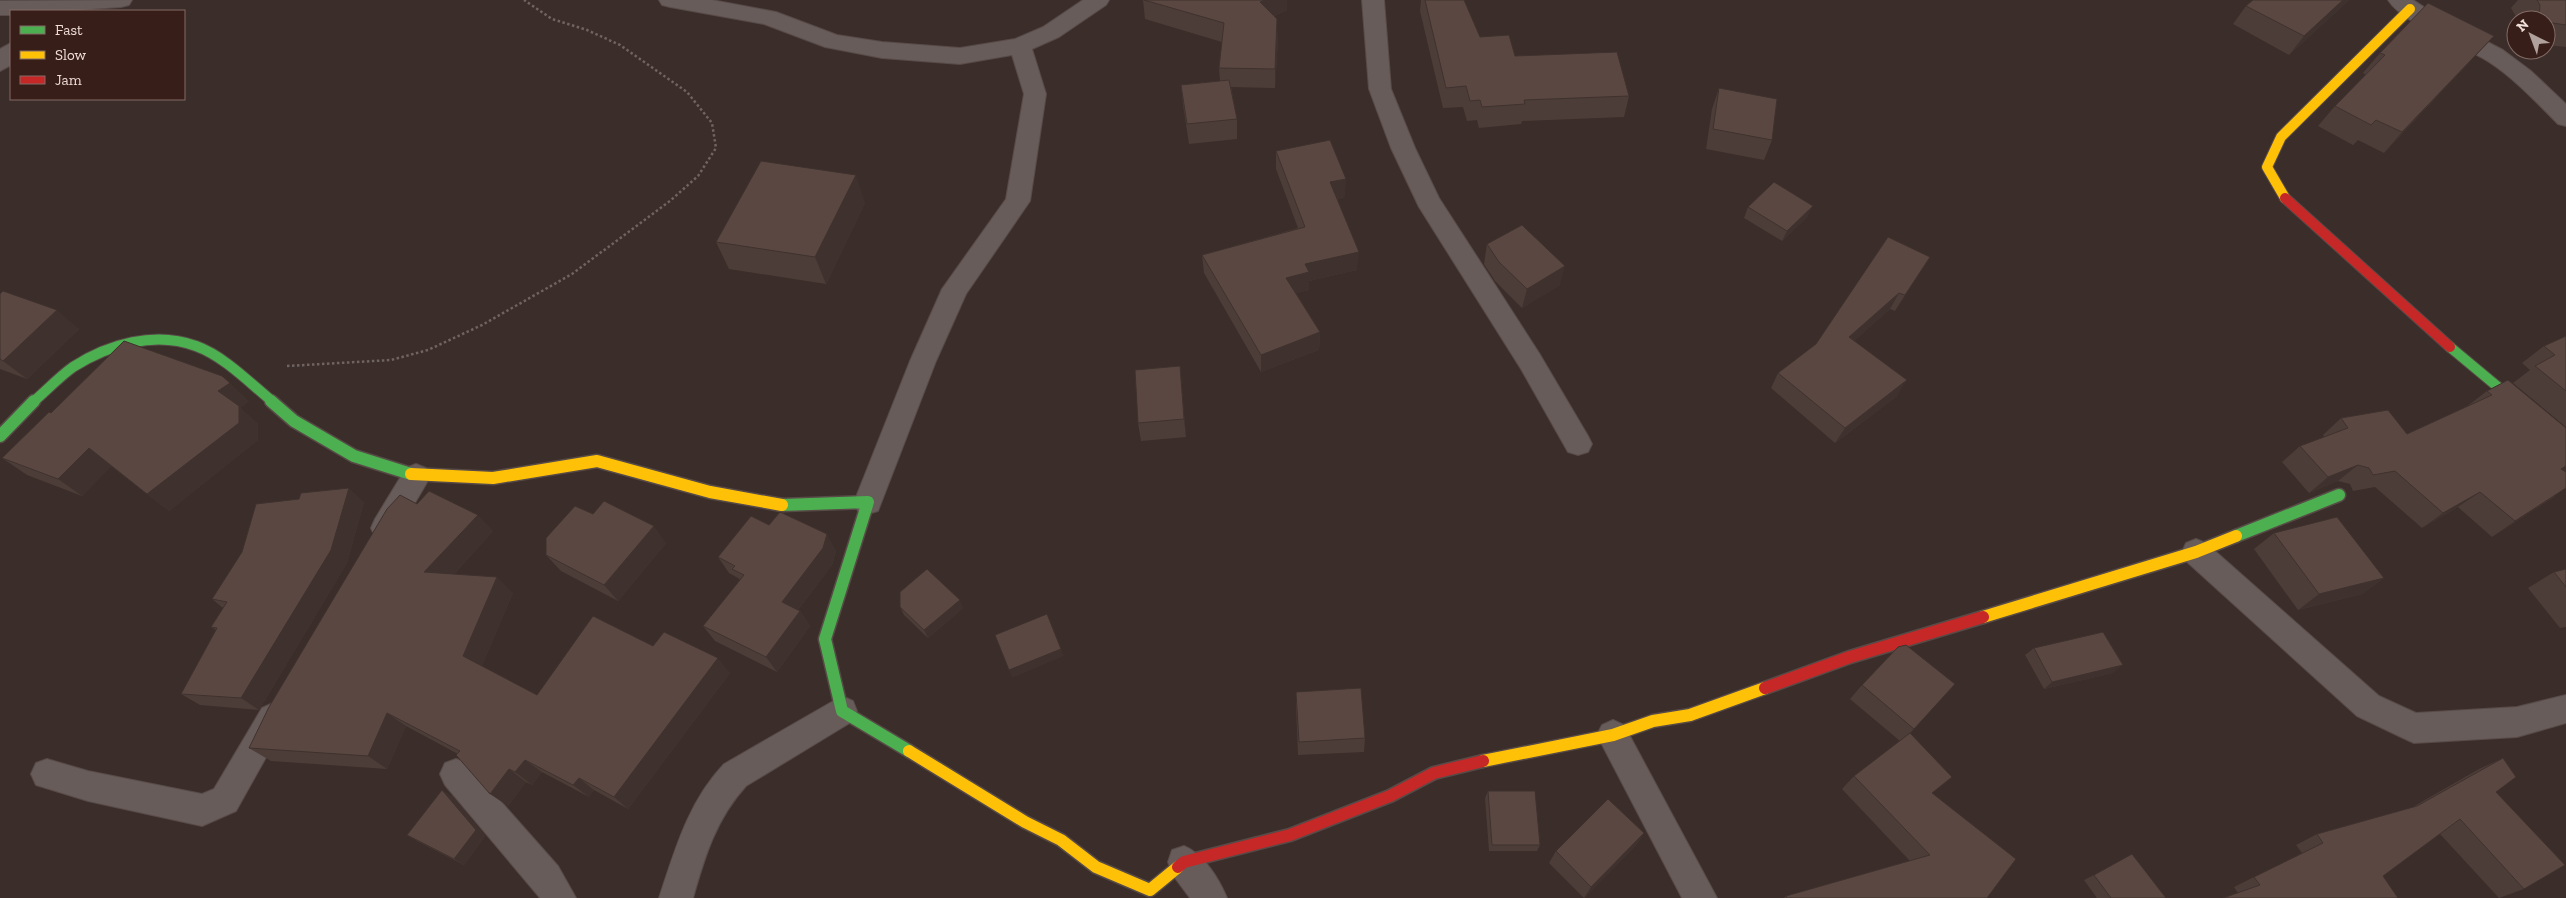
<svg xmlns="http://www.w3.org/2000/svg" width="2566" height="898" font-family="'Zilla Slab',serif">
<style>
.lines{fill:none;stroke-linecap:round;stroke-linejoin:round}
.street-casing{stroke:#574a47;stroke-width:2}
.fast-far1-casing{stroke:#574a47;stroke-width:12}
.fast-casing{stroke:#574a47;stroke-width:15}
.slow-far1-casing{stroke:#574a47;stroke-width:12}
.slow-casing{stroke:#574a47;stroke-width:15}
.jam-far1-casing{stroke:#574a47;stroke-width:12}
.jam-casing{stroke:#574a47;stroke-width:15}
.path{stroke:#6f6462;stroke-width:2.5;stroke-dasharray:2.5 2.5;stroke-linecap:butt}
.street{fill:#675c5a;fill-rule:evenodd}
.fast-far1{stroke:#4caf50;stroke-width:10}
.fast{stroke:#4caf50;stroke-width:12}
.slow-far1{stroke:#ffc107;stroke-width:10}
.slow{stroke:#ffc107;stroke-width:12}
.jam-far1{stroke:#c62828;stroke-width:10}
.jam{stroke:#c62828;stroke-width:12}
.wall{fill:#4d3d39}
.shaded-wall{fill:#3f322e}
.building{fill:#5a4742;stroke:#3f322e}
</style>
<rect width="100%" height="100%" fill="#3b2d29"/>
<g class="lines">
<g class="street-casing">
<g id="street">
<path d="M132 0 129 5 121 7 61 11H11V15H0V1Z"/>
<path d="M659 0H712L776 12 837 35 882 42 960 48 1015 39 1043 27 1083 0H1109L1106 5 1059 37 1032 49 1046 94 1030 201 966 294 936 361 878 511 868 514 858 511 854 502 910 361 942 289 1006 199 1024 94 1012 55 960 64 882 58 825 47 764 24 670 7 662 5Z"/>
<path d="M1362 0H1384L1391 89 1415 148 1439 198 1539 353 1588 436 1592 444 1588 452 1578 455 1568 452 1521 369 1419 207 1391 148 1369 89Z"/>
<path d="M2388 0H2413L2441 18 2503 50 2531 71 2566 104V126L2558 124C2536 102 2515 79 2489 62 2463 45 2404 25 2388 0Z"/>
<path d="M11 43V65L0 71V49Z"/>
<path d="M416 464 426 468 430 476 426 484 395 537 385 540 375 537 371 528 375 519 406 468Z"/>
<path d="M2196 539 2206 543 2379 696 2416 713 2517 707 2566 695V723L2517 737 2414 743 2403 738 2357 716 2186 561 2182 552 2186 543Z"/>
<path d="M842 696 853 701 857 711 853 721 746 786C716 819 705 856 693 898H659C675 850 688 802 724 764Z"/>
<path d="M273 703 284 708 288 718 236 811 202 826 88 801 36 785 31 774 36 763 47 759 88 771 202 794 214 789 262 708Z"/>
<path d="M1613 720 1624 725 1717 898H1682L1597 735 1602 725Z"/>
<path d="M456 759 467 763 558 866 576 898H540L445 785 440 774 445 763Z"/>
<path d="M1184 846C1204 854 1219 879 1227 898H1190L1172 874 1168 862 1172 850Z"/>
</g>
</g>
<g class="fast-far1-casing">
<g id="fast-far1">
<path d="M2450 347 2516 402"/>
<path d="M33 402C46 391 59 377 73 367 109 344 155 331 196 346 224 356 251 384 273 402"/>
</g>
</g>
<g class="fast-casing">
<g id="fast">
<path d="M271 401 294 421 354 456 411 474"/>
<path d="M2514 401 2566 445"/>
<path d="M0 436 34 401"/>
<path d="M782 505 868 502 825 639 842 711 909 751"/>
<path d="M2236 536 2339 495"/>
</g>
</g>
<g class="slow-far1-casing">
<path id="slow-far1" d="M2285 198 2267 167 2281 137 2410 9"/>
</g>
<g class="slow-casing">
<g id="slow">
<path d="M411 474 493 478 597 461 710 492 782 505"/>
<path d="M1983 617 2196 552 2236 536"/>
<path d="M909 751 1025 822 1061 840 1096 867 1150 890 1178 867"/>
<path d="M1483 761 1613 735 1653 721 1690 715 1765 688"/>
</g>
</g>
<g class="jam-far1-casing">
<path id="jam-far1" d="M2285 198 2450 347"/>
</g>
<g class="jam-casing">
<g id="jam">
<path d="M1765 688 1850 657 1983 617"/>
<path d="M1178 867 1184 862 1290 835 1390 796 1434 773 1483 761"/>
</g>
</g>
<path class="path" d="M287 366 391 360 428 350 482 325 572 274 670 201 698 176 716 148 712 123 687 92 620 45 587 30 552 19 524 0"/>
<use href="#street" class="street"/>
<use href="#fast-far1" class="fast-far1"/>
<use href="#fast" class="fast"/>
<use href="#slow-far1" class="slow-far1"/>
<use href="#slow" class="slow"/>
<use href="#jam-far1" class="jam-far1"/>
<use href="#jam" class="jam"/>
</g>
<g class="wall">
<path d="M1143 0 1287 10 1274 16 1278 39 1275 88 1231 87 1237 119V139L1189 144 1183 105 1181 85 1220 81 1219 68 1222 42 1145 19Z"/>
<path d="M1421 0H1464L1480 37 1515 56 1629 96 1624 117 1522 121 1521 124 1479 128 1477 120 1467 121 1463 107 1443 108 1420 11Z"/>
<path d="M2253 0H2349L2289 55 2233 24 2246 6Z"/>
<path d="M2518 0H2566V47L2546 45V20H2518L2511 8Z"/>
<path d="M2494 36 2384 153 2358 140 2353 145 2318 126 2335 106 2366 75 2363 73 2380 53Z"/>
<path d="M1719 88 1772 140 1764 160 1706 149 1712 109Z"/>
<path d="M1276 151 1345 197 1337 199 1357 270 1309 281V290L1296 293 1320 332 1319 350 1261 372 1204 273 1202 255 1298 228 1276 169Z"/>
<path d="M865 203 826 284 729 269 716 242Z"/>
<path d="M1748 207 1808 216 1782 241 1744 218Z"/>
<path d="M1487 244 1560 285 1522 308 1495 281 1484 264Z"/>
<path d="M1930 257 1895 311 1890 309 1854 341 1897 396 1835 443 1771 388 1778 373Z"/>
<path d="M0 294 79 329 27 379 0 369Z"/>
<path d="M2566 336V427L2513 383 2530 370 2522 363 2544 346Z"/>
<path d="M1180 366 1186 437 1141 441 1138 423Z"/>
<path d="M2487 391 2566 428V470L2564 471 2554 497 2492 537 2458 507 2422 528 2375 487 2353 491 2350 484 2338 481 2309 493 2282 462 2300 446 2324 437 2323 435 2341 418 2407 434 2466 407Z"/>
<path d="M249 401 240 408 258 424V440L169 511 111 466 82 496 27 475 2 458 51 413Z"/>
<path d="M364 502 347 563 259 710 200 705 181 694 216 630 211 627 223 608 212 599Z"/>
<path d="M417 504 493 531 454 574 513 593 482 666 537 695 653 646 730 673 628 809 594 790 589 797 542 772 532 785 526 782 508 806 458 754 406 726 387 769 271 761 249 748Z"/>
<path d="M593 514 666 543 618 601 561 571 546 555Z"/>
<path d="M769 525 836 551 832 565 798 610 800 611 810 626 777 672 715 641 703 626 740 580 738 578 729 573 718 557Z"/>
<path d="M2274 533 2384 578 2362 594 2298 610 2254 549Z"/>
<path d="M2566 569V627L2560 628 2528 588 2554 572Z"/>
<path d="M900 607 963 608 928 638 904 615Z"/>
<path d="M2034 648 2113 673 2044 689 2025 655Z"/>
<path d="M1862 685 1914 729 1908 735 1933 793 1987 898H1784L1786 896 1910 861 1842 789 1854 776 1900 741 1850 699Z"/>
<path d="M1296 692 1365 738 1364 752 1298 755 1296 706Z"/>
<path d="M2503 758 2496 792 2524 889 2499 898 2440 834 2238 893 2234 887 2302 853 2296 845 2317 834 2411 808 2479 769Z"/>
<path d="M1488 791 1540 845 1537 851H1489L1485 798Z"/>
<path d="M452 796 485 836 464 865 417 841 407 835Z"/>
<path d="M1644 833 1636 845 1584 898 1549 863 1556 851Z"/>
<path d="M2094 875 2166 898H2097L2084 880Z"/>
</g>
<g class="shaded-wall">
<path d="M1265 0H1287V10L1260 22V2Z"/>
<path d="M2343 0H2349L2289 55 2304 36Z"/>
<path d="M1277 19 1278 39 1275 88V69Z"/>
<path d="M2494 36 2475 56 2384 153 2402 132Z"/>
<path d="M856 175 865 203 826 284 815 257Z"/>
<path d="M1346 179 1345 197 1330 200V182Z"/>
<path d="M1813 206 1808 216 1782 241 1787 231Z"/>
<path d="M1359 252 1357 270 1309 281V290L1286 296V278L1305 264Z"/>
<path d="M1930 257 1920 273 1895 311 1905 295Z"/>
<path d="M1565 266 1560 285 1522 308 1527 289Z"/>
<path d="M1899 293 1890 309 1841 353 1849 337Z"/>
<path d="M57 310 79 329 27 379 3 361Z"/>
<path d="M1320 332 1319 350 1261 372V355Z"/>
<path d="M1180 366 1182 384 1186 437 1184 419Z"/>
<path d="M1907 380 1897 396 1835 443 1845 428Z"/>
<path d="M230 383 249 401 240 408 258 424V440L169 511 147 494 218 391Z"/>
<path d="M89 448 112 466 82 496 58 479Z"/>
<path d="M2358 465 2338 481 2309 493 2328 477Z"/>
<path d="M2566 466V470L2539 485 2561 469Z"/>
<path d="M349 488 364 502 347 563 259 710 241 698Z"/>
<path d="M2566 489 2554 497 2492 537 2515 521Z"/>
<path d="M2480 492 2458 507 2422 528 2443 513Z"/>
<path d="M478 515 493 531 441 588 424 572Z"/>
<path d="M654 526 666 543 618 601 604 585Z"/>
<path d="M827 534 836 551 832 565 792 618 782 602Z"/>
<path d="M497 577 513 593 480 671 463 656Z"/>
<path d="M2384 578 2362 594 2298 610 2319 594Z"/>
<path d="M960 600 963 608 928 638 924 630Z"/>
<path d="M800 611 810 626 777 672 766 657Z"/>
<path d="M1061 649 1064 656 1012 678 1009 670Z"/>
<path d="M718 658 730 673 628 809 614 797Z"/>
<path d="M2123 665 2113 673 2044 689 2052 682Z"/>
<path d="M387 713 406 726 387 769 368 756Z"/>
<path d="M525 760 542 772 532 785 515 772Z"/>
<path d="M509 769 526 782 508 806 490 794Z"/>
<path d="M579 778 594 790 589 797 573 785Z"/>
<path d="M442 790 452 796 485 836 464 865 454 859Z"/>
<path d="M1644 833 1636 845 1584 898 1591 887Z"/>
</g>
<g class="building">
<path d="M1144 0H1265L1260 2 1277 19 1275 69 1219 68 1224 23Z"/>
<path d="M1425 0H1464L1480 37 1509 35 1515 56 1617 52 1629 96 1524 100 1525 104 1482 107 1480 100 1470 101 1466 86 1446 88Z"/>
<path d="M2253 0H2343L2304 36 2246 6Z"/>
<path d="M2537 0H2566V25L2546 22V20H2539L2540 5Z"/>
<path d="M2428 3 2494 36 2402 132 2376 120 2371 125 2335 106 2385 55 2380 53Z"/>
<path d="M1229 80 1237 119 1187 124 1181 85Z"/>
<path d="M1719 88 1777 99 1772 140 1713 129Z"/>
<path d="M1330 140 1346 179 1330 182 1359 252 1305 264 1309 272 1286 278 1320 332 1261 355 1202 255 1305 227 1276 151Z"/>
<path d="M761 161 856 175 815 257 716 242Z"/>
<path d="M1774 182 1813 206 1787 231 1748 207Z"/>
<path d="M1522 225 1565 266 1527 289 1499 262 1487 244Z"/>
<path d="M1888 237 1930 257 1905 295 1899 293 1849 337 1907 380 1845 428 1778 373 1816 344Z"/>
<path d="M3 291 57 310 3 361 0 359V294Z"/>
<path d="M2566 336V391L2535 366 2555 355 2544 346Z"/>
<path d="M124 341 222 376 230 383 218 391 239 406V423L147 494 89 448 58 479 2 458 49 412 51 413Z"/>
<path d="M1180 366 1184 419 1138 423 1135 370Z"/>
<path d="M2508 380 2566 428V466L2561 469 2566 472V488L2515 521 2480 492 2443 513 2395 471 2373 475 2369 468 2358 465 2328 477 2300 446 2348 428 2341 418 2388 410 2407 434 2492 395 2487 391Z"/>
<path d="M349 488 331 550 241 698 181 694 217 628 211 627 227 602 212 599 242 552 256 504 299 499 301 493Z"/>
<path d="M429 491 478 515 424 572 497 577 463 656 537 695 593 616 653 646 664 632 718 658 614 797 579 778 573 785 525 760 515 772 509 769 490 794 456 755 460 751 387 713 368 756 249 748 269 707 387 509 400 495 417 504Z"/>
<path d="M604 501 654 526 604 585 546 555V538L575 506 593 514Z"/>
<path d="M780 512 827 534 823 548 782 602 800 611 766 657 703 626 744 575 732 569 735 566 718 557 751 516 769 525Z"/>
<path d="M2337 517 2384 578 2319 594 2274 533Z"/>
<path d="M927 569 960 600 924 630 900 607V592Z"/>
<path d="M2566 569V587L2554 572Z"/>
<path d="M1047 614 1061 649 1009 670 995 635Z"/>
<path d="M2103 632 2123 665 2052 682 2034 648Z"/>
<path d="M1906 645 1955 684 1914 729 1862 685 1898 647Z"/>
<path d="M1361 688 1365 738 1299 742 1296 692Z"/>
<path d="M1910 733 1952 777 1932 793 2016 859 1987 898H1787L1786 896 1930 855 1854 776Z"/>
<path d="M2503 758 2516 777 2496 792 2565 865 2524 889 2460 819 2383 876 2398 898H2223L2260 885 2254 877 2323 843 2317 834 2417 806Z"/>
<path d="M442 790 476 830 454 859 407 835Z"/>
<path d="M1488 791H1535L1540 845H1492Z"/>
<path d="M1608 799 1644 833 1591 887 1556 851Z"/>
<path d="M2132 854 2166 898H2111L2094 875Z"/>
</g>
<rect x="10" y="10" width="175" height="90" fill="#381e18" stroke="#826b66"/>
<rect x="20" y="26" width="25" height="8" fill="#4caf50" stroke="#826b66"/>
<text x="55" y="35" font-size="15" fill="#f1dfda">Fast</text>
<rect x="20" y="51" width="25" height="8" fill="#ffc107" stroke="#826b66"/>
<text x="55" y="60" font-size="15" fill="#f1dfda">Slow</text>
<rect x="20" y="76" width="25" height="8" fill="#c62828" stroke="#826b66"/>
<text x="55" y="85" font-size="15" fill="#f1dfda">Jam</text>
<g transform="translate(2531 35) rotate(318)"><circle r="24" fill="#381e18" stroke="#826b66"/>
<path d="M0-4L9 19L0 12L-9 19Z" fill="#b1a19c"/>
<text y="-8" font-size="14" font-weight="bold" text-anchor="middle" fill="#f1dfda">N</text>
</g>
</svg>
